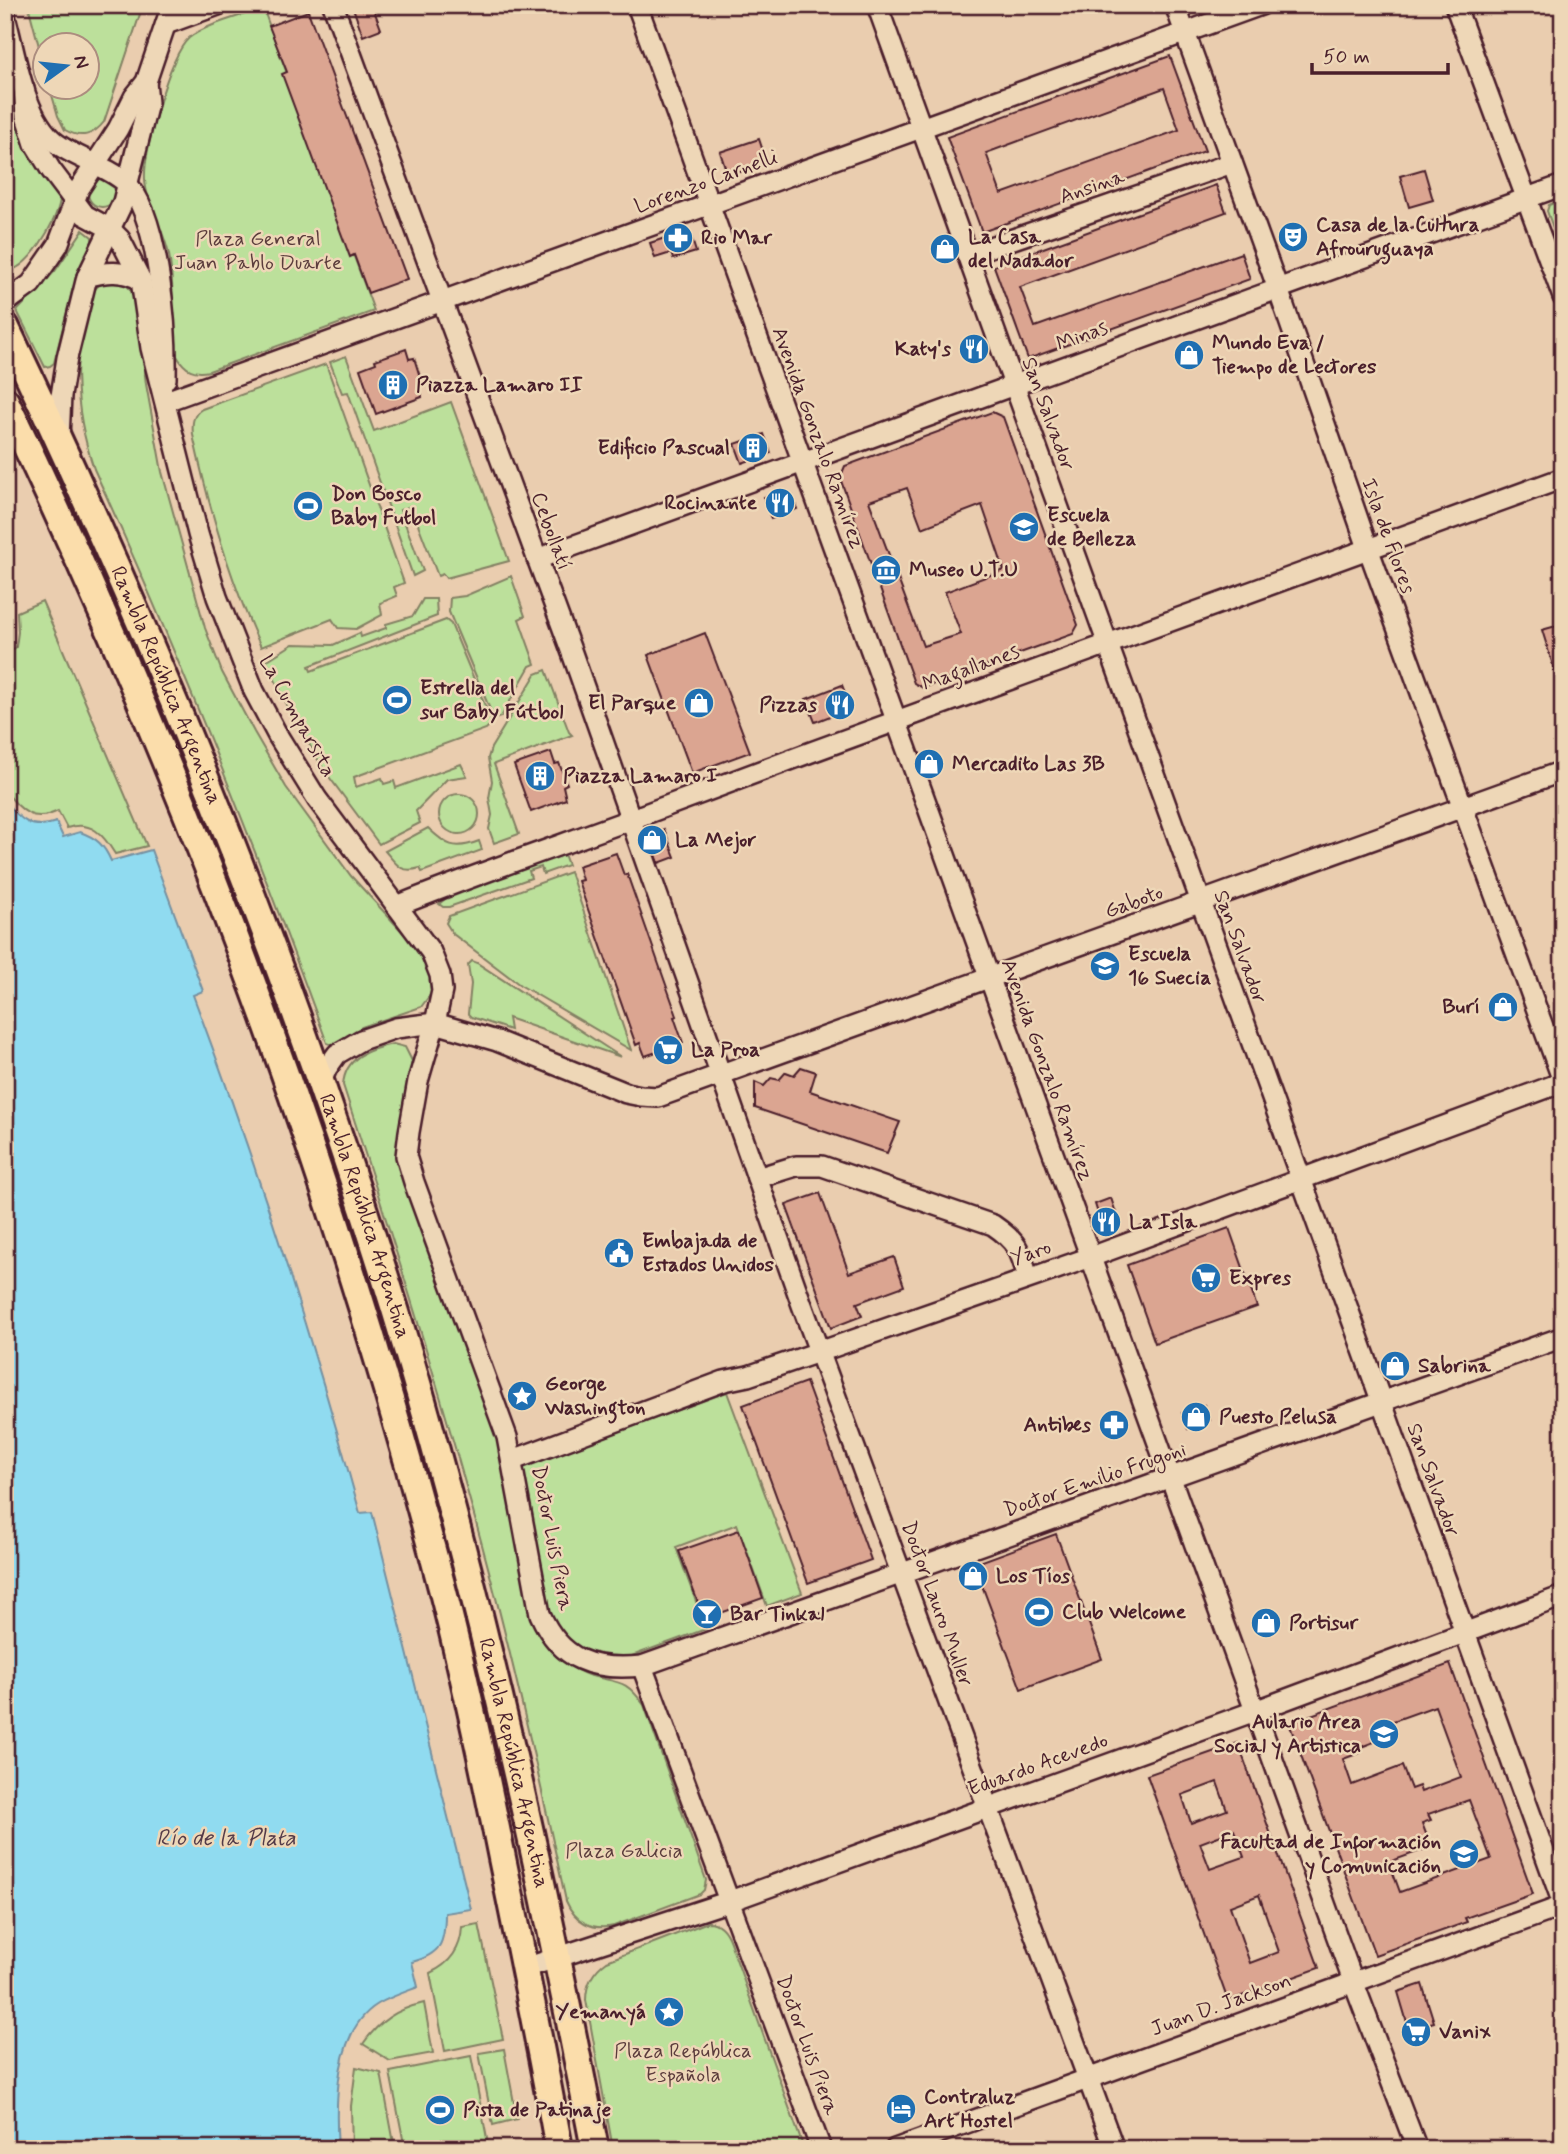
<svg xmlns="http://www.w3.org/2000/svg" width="1568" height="2154" font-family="Mynerve,sans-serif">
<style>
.green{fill:#bce09b;stroke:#838063;stroke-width:2}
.water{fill:#90dbf0;stroke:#7490a1;stroke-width:2}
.building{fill:#dba591;stroke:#4a1f2b;stroke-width:2;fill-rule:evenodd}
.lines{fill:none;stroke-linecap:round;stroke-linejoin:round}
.minor-casing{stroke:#4a1f2b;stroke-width:24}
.major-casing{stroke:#4a1f2b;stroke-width:32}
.minor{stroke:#eed7b7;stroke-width:19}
.major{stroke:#fbddab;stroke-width:26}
.labels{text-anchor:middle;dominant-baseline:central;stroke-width:5;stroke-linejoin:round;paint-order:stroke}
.street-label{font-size:21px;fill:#4a1f2b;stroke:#eed7b7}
.poi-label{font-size:21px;font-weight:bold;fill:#4a1f2b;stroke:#eed7b7;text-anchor:start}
.park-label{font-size:21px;fill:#5b3c3c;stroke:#eed7b7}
.water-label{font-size:23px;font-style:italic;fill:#543b49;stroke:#eed7b7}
</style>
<rect width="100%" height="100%" fill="#eacdaf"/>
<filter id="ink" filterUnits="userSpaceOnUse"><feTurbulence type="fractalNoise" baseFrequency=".0143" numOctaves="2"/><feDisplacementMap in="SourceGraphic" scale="14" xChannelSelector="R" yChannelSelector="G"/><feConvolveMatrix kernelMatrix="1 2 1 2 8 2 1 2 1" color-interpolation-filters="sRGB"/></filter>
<g filter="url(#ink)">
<g class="green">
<path d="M28 5H143L104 122C93 136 81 139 65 130L58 116 50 88H88V46H46L45 69Z"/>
<path d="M263 8 374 311 209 371C194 374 185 370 177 356 171 323 175 288 169 255 164 229 146 205 145 179 143 152 169 56 189 38 206 24 242 16 263 8Z"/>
<path d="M5 74 23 136 60 200C57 221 28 272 5 271Z"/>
<circle cx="102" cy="193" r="14"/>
<path d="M1563 199V256L1547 211 1549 205Z"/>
<path d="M83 230 92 237V241L72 291 54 363 50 366 45 367 17 311 55 271Z"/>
<path d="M117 281 125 283 136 297 146 384 162 472 205 628 222 672 254 732 286 787 351 876 420 951 432 970 433 991 421 1007 362 1027 333 1045 327 1043C256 849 180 657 94 469 75 413 68 345 95 289L99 285Z"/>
<path d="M346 356 374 431 451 402 509 561 446 578 443 574 438 576 411 506 400 510 423 571 413 576 348 392 342 393 330 362Z"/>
<path d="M326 364 404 583 394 587 397 596 380 603 382 615 356 629 338 628 332 619 261 647C229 579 209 508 193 435 192 424 192 415 202 409Z"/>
<path d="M511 576 525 616 519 619 535 664 530 666 501 717 494 719 449 612 450 598 465 596Z"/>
<path d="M423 599H436L437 616 309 666 311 671 446 620 451 624 491 720V724L486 729 354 777 356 787 382 778 384 784 394 781 396 788 461 764 467 776 447 779 416 811 420 823 379 844 324 770 290 711 266 661 293 644 333 645 360 633 361 637 386 628V624L413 616Z"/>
<path d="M42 601 147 846 115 854C103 834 91 820 67 828L58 811C32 824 22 811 5 791V656L16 647 18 632 17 612Z"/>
<path d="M546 670 569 732 572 735 494 764 519 834 494 843 489 829 492 815 489 798 492 781 488 758 491 748 536 674Z"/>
<circle cx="459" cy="814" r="20"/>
<path d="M428 828C446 845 454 851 479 841L482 850 422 872 420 868C401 874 397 865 385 851Z"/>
<path d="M564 854 568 865 543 874 541 867 529 871 531 878 449 907H443L439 904 451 894Z"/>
<path d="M570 872 631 1050 520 985 453 934 446 923 449 916Z"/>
<path d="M472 961 477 963 621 1057 508 1018 510 1030 471 1017 468 1014 471 984 468 965Z"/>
<path d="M393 1044 405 1047 412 1061 398 1149 503 1452 545 1641C557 1656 570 1669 588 1675 618 1684 624 1677 644 1705L706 1880 704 1890 700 1894 614 1926C592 1931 575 1922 566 1901 542 1791 518 1681 489 1571 446 1408 395 1246 343 1085 345 1057 369 1049 393 1044Z"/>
<path d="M727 1392 802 1593 767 1606 737 1524 676 1547 706 1629 618 1661 580 1654 551 1622 522 1467Z"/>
<path d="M708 1922C720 1922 726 1931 730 1942L804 2149H613L586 2000C586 1983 593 1971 607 1961Z"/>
<path d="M479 1924 503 2039 445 2051 430 1973C450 1964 461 1949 462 1927Z"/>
<path d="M424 2003 433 2053 390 2061 363 2044C379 2021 397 2009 424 2003Z"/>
<path d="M504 2049 517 2119 493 2125 479 2053Z"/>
<path d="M471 2056 489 2149H405L390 2072Z"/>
<path d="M356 2067 381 2073 394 2143 367 2149H352L351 2106Z"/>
</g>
<path class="water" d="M5 801C20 820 32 831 56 822L63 837 80 832C97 838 104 845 111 861L151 850 203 991 193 995C257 1165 312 1338 360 1513L372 1512 471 1909 445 1913C445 1943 441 1954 412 1962L418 1987C405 1992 390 1997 378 2004 334 2031 335 2104 338 2149H5Z"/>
<g class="building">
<path d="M352 5H372L381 29 363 36Z"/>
<path d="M308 11 407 279 368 293 354 255 350 257 282 74 287 72 269 26Z"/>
<path d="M1170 56 1205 151 982 232 947 137ZM1164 88 1179 130 1001 194 986 153Z"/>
<path d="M759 139 767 163 728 176 720 152Z"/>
<path d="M1424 169 1433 200 1409 207 1400 176Z"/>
<path d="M1216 185 1226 212 1020 287 1035 327 1241 253 1250 279 1028 359 994 266Z"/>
<path d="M689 230 696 252 673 259 671 253 655 258 650 243Z"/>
<path d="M406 349 409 359 414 358 421 380H419L422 397 376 414 360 369 376 363 375 360Z"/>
<path d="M992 412 1003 417 1078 625 1073 634 923 688 914 683 840 478 845 466ZM907 488 922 528 982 505 1004 570 945 592 961 634 923 646 869 501Z"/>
<path d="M764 434 771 453 742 463 735 444Z"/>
<path d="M781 491 792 495 797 509 771 519 764 497Z"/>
<path d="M1563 624V685H1559L1542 630Z"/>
<path d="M705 633 750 752 692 773 648 655Z"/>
<path d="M842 685 851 708 815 722 806 699Z"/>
<path d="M551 752 555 764 559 763 567 784 563 786 566 799 531 812 514 765Z"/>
<path d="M664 829 675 857 659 863 650 837Z"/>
<path d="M616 853 624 875 627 874 677 1016 674 1017 683 1043 645 1056 640 1043 636 1045 578 881 582 880 578 866Z"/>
<path d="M801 1067 816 1072 810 1091 900 1122 887 1153 755 1108V1082L764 1086 771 1078 779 1080 786 1072 794 1075Z"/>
<path d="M820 1193 849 1273 894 1257 904 1286 857 1303 862 1316 831 1328 786 1205Z"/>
<path d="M1111 1198 1120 1225 1108 1229 1101 1223 1095 1204Z"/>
<path d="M1229 1228 1257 1307 1155 1343 1127 1265Z"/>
<path d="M806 1382 871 1560 808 1583 743 1405Z"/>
<path d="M1204 1405 1210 1420 1188 1429 1182 1413Z"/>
<path d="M739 1530 763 1598 704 1619 679 1551Z"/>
<path d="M1056 1534 1102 1659 1021 1689 974 1564Z"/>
<path d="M1450 1664 1533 1894 1465 1918 1467 1922 1375 1955 1289 1723ZM1435 1706 1461 1777 1421 1792 1419 1786 1411 1789 1402 1766 1352 1785 1343 1759 1362 1752 1361 1747 1387 1737 1382 1725ZM1469 1800 1491 1859 1400 1892 1389 1862 1431 1847 1422 1823 1431 1820 1428 1814Z"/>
<path d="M1238 1743 1319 1968 1228 2001 1147 1775ZM1217 1782 1227 1810 1191 1823 1182 1795ZM1234 1830 1244 1857 1210 1869 1200 1843ZM1259 1895 1279 1952 1250 1963 1230 1906Z"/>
<path d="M1422 1984 1434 2022 1409 2029 1398 1992Z"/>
</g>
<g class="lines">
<g class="minor-casing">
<g id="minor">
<path d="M333 5 572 653 802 1305 1114 2149"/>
<path d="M637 5 1353 1981 1417 2149"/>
<path d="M877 5 1563 1904"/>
<path d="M1175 5 1278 289 1368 548 1563 1081"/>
<path d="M1455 5 1563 297"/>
<path d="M5 16C16 55 23 117 56 143 75 158 108 166 126 183 160 215 167 334 166 379"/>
<path d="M166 24 218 5"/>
<path d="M24 89 26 116 35 144 51 170 85 215 109 228 120 239 141 280 151 348 198 534 217 597 254 691 278 736 317 799 431 952 440 975 442 991 435 1023 418 1081 409 1132 406 1156 414 1182 507 1437 540 1614C561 1661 593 1671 642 1666L1563 1337"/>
<path d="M967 255 1232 163"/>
<path d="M87 277C106 271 123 270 141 280"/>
<path d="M5 303 31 284 58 245 79 189 118 129 134 97 146 82 172 5"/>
<path d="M166 401 1261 5"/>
<path d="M59 438 61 396 67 358 87 277 123 202 148 103 146 82"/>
<path d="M537 559 1563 185"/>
<path d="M397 906C488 869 580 839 672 804 968 693 1265 585 1563 478"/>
<path d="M320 1084 327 1068 337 1054 361 1040 396 1028 435 1023 497 1041 626 1093 641 1096 658 1097 1563 771"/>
<path d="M757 1178 796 1166H822L993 1225C1018 1242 1020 1250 1028 1278"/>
<path d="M513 1460 724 1381 748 1376 819 1352 1091 1257 1563 1082"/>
<path d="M642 1666 821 2149"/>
<path d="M525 1968 730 1901 1255 1711 1563 1596"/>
<path d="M895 2149 1563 1906"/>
</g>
</g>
<g class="major-casing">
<g id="major">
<path id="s1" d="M5 326C165 660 305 1004 410 1359 486 1619 544 1883 595 2149"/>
<path d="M5 401C188 782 336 1179 442 1588 465 1677 484 1768 502 1858 522 1955 542 2052 559 2149"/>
</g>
</g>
<use href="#minor" class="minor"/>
<use href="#major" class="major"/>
</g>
</g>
<defs>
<g id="theatre-disc" transform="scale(1.575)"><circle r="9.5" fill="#1f6fb2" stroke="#eed7b7"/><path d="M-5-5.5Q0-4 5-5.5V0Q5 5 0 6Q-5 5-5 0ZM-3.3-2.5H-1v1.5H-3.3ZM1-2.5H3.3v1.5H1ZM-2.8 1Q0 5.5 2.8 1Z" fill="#fff"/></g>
<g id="pharmacy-disc" transform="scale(1.575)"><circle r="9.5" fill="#1f6fb2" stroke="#eed7b7"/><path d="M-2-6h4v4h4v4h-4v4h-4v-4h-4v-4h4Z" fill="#fff"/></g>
<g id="shop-disc" transform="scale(1.575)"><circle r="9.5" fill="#1f6fb2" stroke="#eed7b7"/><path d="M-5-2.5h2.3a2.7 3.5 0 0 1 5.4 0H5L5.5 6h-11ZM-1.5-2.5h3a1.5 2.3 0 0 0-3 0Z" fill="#fff"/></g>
<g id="restaurant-disc" transform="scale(1.575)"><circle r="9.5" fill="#1f6fb2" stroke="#eed7b7"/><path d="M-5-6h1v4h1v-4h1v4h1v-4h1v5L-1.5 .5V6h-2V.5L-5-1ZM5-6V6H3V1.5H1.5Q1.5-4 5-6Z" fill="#fff"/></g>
<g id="building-disc" transform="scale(1.575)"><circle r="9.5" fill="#1f6fb2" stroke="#eed7b7"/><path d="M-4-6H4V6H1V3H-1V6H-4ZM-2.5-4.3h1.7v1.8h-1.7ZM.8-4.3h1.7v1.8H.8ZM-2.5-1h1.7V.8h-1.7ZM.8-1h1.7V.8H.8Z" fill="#fff"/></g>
<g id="stadium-disc" transform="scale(1.575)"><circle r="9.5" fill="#1f6fb2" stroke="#eed7b7"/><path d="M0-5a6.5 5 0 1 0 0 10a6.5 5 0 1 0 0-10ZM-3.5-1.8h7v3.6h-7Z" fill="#fff"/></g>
<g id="school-disc" transform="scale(1.575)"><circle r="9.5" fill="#1f6fb2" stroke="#eed7b7"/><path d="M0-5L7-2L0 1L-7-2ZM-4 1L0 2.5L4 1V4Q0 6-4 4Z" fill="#fff"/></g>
<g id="museum-disc" transform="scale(1.575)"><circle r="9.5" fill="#1f6fb2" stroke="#eed7b7"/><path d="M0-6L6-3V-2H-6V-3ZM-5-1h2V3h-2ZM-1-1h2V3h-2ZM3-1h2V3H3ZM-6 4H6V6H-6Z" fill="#fff"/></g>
<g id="supermarket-disc" transform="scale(1.575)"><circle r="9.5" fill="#1f6fb2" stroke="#eed7b7"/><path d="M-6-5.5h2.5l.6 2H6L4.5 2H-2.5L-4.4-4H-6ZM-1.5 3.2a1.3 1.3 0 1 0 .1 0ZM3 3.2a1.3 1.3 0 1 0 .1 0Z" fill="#fff"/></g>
<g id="civic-disc" transform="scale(1.575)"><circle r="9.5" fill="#1f6fb2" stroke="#eed7b7"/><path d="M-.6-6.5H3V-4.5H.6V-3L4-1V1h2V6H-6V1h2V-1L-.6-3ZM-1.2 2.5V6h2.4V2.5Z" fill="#fff"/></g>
<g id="sight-disc" transform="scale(1.575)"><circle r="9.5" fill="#1f6fb2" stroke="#eed7b7"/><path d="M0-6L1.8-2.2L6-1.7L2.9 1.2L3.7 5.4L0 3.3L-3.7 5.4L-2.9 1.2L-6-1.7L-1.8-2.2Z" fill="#fff"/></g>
<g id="bar-disc" transform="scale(1.575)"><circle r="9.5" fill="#1f6fb2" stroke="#eed7b7"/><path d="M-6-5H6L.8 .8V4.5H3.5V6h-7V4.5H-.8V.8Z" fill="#fff"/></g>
<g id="university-disc" transform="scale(1.575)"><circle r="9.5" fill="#1f6fb2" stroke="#eed7b7"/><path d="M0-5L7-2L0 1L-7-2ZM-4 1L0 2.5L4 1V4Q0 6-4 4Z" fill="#fff"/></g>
<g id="hotel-disc" transform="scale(1.575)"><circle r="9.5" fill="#1f6fb2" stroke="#eed7b7"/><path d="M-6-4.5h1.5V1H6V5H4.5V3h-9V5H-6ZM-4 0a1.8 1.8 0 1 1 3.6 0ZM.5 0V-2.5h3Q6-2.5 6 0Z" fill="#fff"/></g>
</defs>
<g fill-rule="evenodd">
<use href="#theatre-disc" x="1293" y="237"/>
<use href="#pharmacy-disc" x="678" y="238"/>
<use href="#shop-disc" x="945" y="249"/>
<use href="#restaurant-disc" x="974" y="349"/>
<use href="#shop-disc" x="1189" y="355"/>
<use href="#building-disc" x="393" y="385"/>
<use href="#building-disc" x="753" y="448"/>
<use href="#restaurant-disc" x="780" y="503"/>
<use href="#stadium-disc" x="308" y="506"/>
<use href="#school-disc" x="1024" y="527"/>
<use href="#museum-disc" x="886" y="570"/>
<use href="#stadium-disc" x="397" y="700"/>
<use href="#shop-disc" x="699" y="703"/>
<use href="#restaurant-disc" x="840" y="705"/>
<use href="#shop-disc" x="929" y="764"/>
<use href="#building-disc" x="540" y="776"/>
<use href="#shop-disc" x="652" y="840"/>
<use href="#school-disc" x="1105" y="966"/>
<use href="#shop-disc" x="1503" y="1007"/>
<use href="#supermarket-disc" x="668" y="1050"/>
<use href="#restaurant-disc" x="1106" y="1222"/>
<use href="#civic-disc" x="619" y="1253"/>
<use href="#supermarket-disc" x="1206" y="1278"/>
<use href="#shop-disc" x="1395" y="1366"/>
<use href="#sight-disc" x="522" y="1396"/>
<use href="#shop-disc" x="1196" y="1417"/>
<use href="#pharmacy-disc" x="1114" y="1425"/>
<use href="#shop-disc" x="973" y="1576"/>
<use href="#stadium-disc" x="1039" y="1612"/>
<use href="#bar-disc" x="707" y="1614"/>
<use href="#shop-disc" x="1266" y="1623"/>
<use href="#university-disc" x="1384" y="1734"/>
<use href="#university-disc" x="1464" y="1854"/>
<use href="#sight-disc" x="669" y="2012"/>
<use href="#supermarket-disc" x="1416" y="2032"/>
<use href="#hotel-disc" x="901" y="2109"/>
<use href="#stadium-disc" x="440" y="2110"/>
</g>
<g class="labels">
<g class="street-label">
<text transform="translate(706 182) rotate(-20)">Lorenzo Carnelli</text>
<text transform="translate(1092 187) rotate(-19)">Ansina</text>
<text transform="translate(1082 336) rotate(-20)">Minas</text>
<text transform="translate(1048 414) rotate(70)">San Salvador</text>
<text transform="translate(818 438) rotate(70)">Avenida Gonzalo Ramírez</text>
<text transform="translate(551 531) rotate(70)">Cebollatí</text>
<text transform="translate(1388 536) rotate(70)">Isla de Flores</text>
<text transform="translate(971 668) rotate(-20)">Magallanes</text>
<text stroke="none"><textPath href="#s1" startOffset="394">Rambla República Argentina</textPath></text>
<text transform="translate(297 716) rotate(61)">La Cumparsita</text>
<text transform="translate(1134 902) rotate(-20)">Gaboto</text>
<text transform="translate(1240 947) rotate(70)">San Salvador</text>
<text transform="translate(1047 1070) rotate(70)">Avenida Gonzalo Ramírez</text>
<text stroke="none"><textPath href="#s1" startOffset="961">Rambla República Argentina</textPath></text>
<text transform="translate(1031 1253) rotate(-19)">Yaro</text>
<text transform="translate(1095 1480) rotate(-19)">Doctor Emilio Frugoni</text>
<text transform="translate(1433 1480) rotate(70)">San Salvador</text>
<text transform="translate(552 1538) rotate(79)">Doctor Luis Piera</text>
<text transform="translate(937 1604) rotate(70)">Doctor Lauro Muller</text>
<text stroke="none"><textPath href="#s1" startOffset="1528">Rambla República Argentina</textPath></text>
<text transform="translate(1038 1765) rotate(-20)">Eduardo Acevedo</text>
<text transform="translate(1221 2005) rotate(-20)">Juan D. Jackson</text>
<text transform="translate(807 2045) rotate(70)">Doctor Luis Piera</text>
</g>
<g class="poi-label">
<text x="1316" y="225">Casa de la Cultura<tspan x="1316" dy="24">Afrouruguaya</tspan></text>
<text x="968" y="237">La Casa<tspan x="968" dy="24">del Nadador</tspan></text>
<text x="701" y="238">Rio Mar</text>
<text x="1212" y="343">Mundo Eva /<tspan x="1212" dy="24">Tiempo de Lectores</tspan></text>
<text x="951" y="349" text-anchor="end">Katy's</text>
<text x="416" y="385">Piazza Lamaro II</text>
<text x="730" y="448" text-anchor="end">Edificio Pascual</text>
<text x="331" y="494">Don Bosco<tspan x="331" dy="24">Baby Futbol</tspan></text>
<text x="757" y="503" text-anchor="end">Rocinante</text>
<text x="1047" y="515">Escuela<tspan x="1047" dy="24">de Belleza</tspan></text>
<text x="909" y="570">Museo U.T.U</text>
<text x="420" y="688">Estrella del<tspan x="420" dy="24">sur Baby Fútbol</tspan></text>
<text x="676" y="703" text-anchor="end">El Parque</text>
<text x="817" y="705" text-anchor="end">Pizzas</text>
<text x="952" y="764">Mercadito Las 3B</text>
<text x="563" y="776">Piazza Lamaro I</text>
<text x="675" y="840">La Mejor</text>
<text x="1128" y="954">Escuela<tspan x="1128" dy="24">16 Suecia</tspan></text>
<text x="1480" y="1007" text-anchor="end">Burí</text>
<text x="691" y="1050">La Proa</text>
<text x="1129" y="1222">La Isla</text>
<text x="642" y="1241">Embajada de<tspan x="642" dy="24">Estados Unidos</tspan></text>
<text x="1229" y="1278">Expres</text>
<text x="1418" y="1366">Sabrina</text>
<text x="545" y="1384">George<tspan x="545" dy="24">Washington</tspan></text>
<text x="1219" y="1417">Puesto Pelusa</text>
<text x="1091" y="1425" text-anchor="end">Antibes</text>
<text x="996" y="1576">Los Tíos</text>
<text x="1062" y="1612">Club Welcome</text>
<text x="730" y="1614">Bar Tinkal</text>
<text x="1289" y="1623">Portisur</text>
<text x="1361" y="1722" text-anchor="end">Aulario Area<tspan x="1361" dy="24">Social y Artistica</tspan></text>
<text x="1441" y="1842" text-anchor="end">Facultad de Información<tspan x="1441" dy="24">y Comunicación</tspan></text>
<text x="646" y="2012" text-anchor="end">Yemanyá</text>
<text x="1439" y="2032">Vanix</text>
<text x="924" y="2097">Contraluz<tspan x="924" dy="24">Art Hostel</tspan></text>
<text x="463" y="2110">Pista de Patinaje</text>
</g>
<g class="park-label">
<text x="258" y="239">Plaza General<tspan x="258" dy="24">Juan Pablo Duarte</tspan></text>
<text x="624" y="1851">Plaza Galicia</text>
<text x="683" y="2051">Plaza República<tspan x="683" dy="24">Española</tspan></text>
</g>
<g class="water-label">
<text x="226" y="1839">Río de la Plata</text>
</g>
</g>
<rect width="1568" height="2154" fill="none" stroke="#eed7b7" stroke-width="28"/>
<rect x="14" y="14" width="1540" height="2126" fill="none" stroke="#4a1f2b" stroke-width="2.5" filter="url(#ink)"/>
<g transform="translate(66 66) rotate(75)"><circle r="33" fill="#eed7b7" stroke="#ac8d7f" stroke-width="2"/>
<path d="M0-5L12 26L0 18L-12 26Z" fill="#1f6fb2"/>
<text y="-10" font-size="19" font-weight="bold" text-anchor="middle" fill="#4a1f2b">N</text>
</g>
<path d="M1312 63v10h136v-10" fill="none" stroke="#4a1f2b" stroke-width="3.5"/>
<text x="1323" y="63" font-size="21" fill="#4a1f2b" stroke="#eed7b7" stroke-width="5" paint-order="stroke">50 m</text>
</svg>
